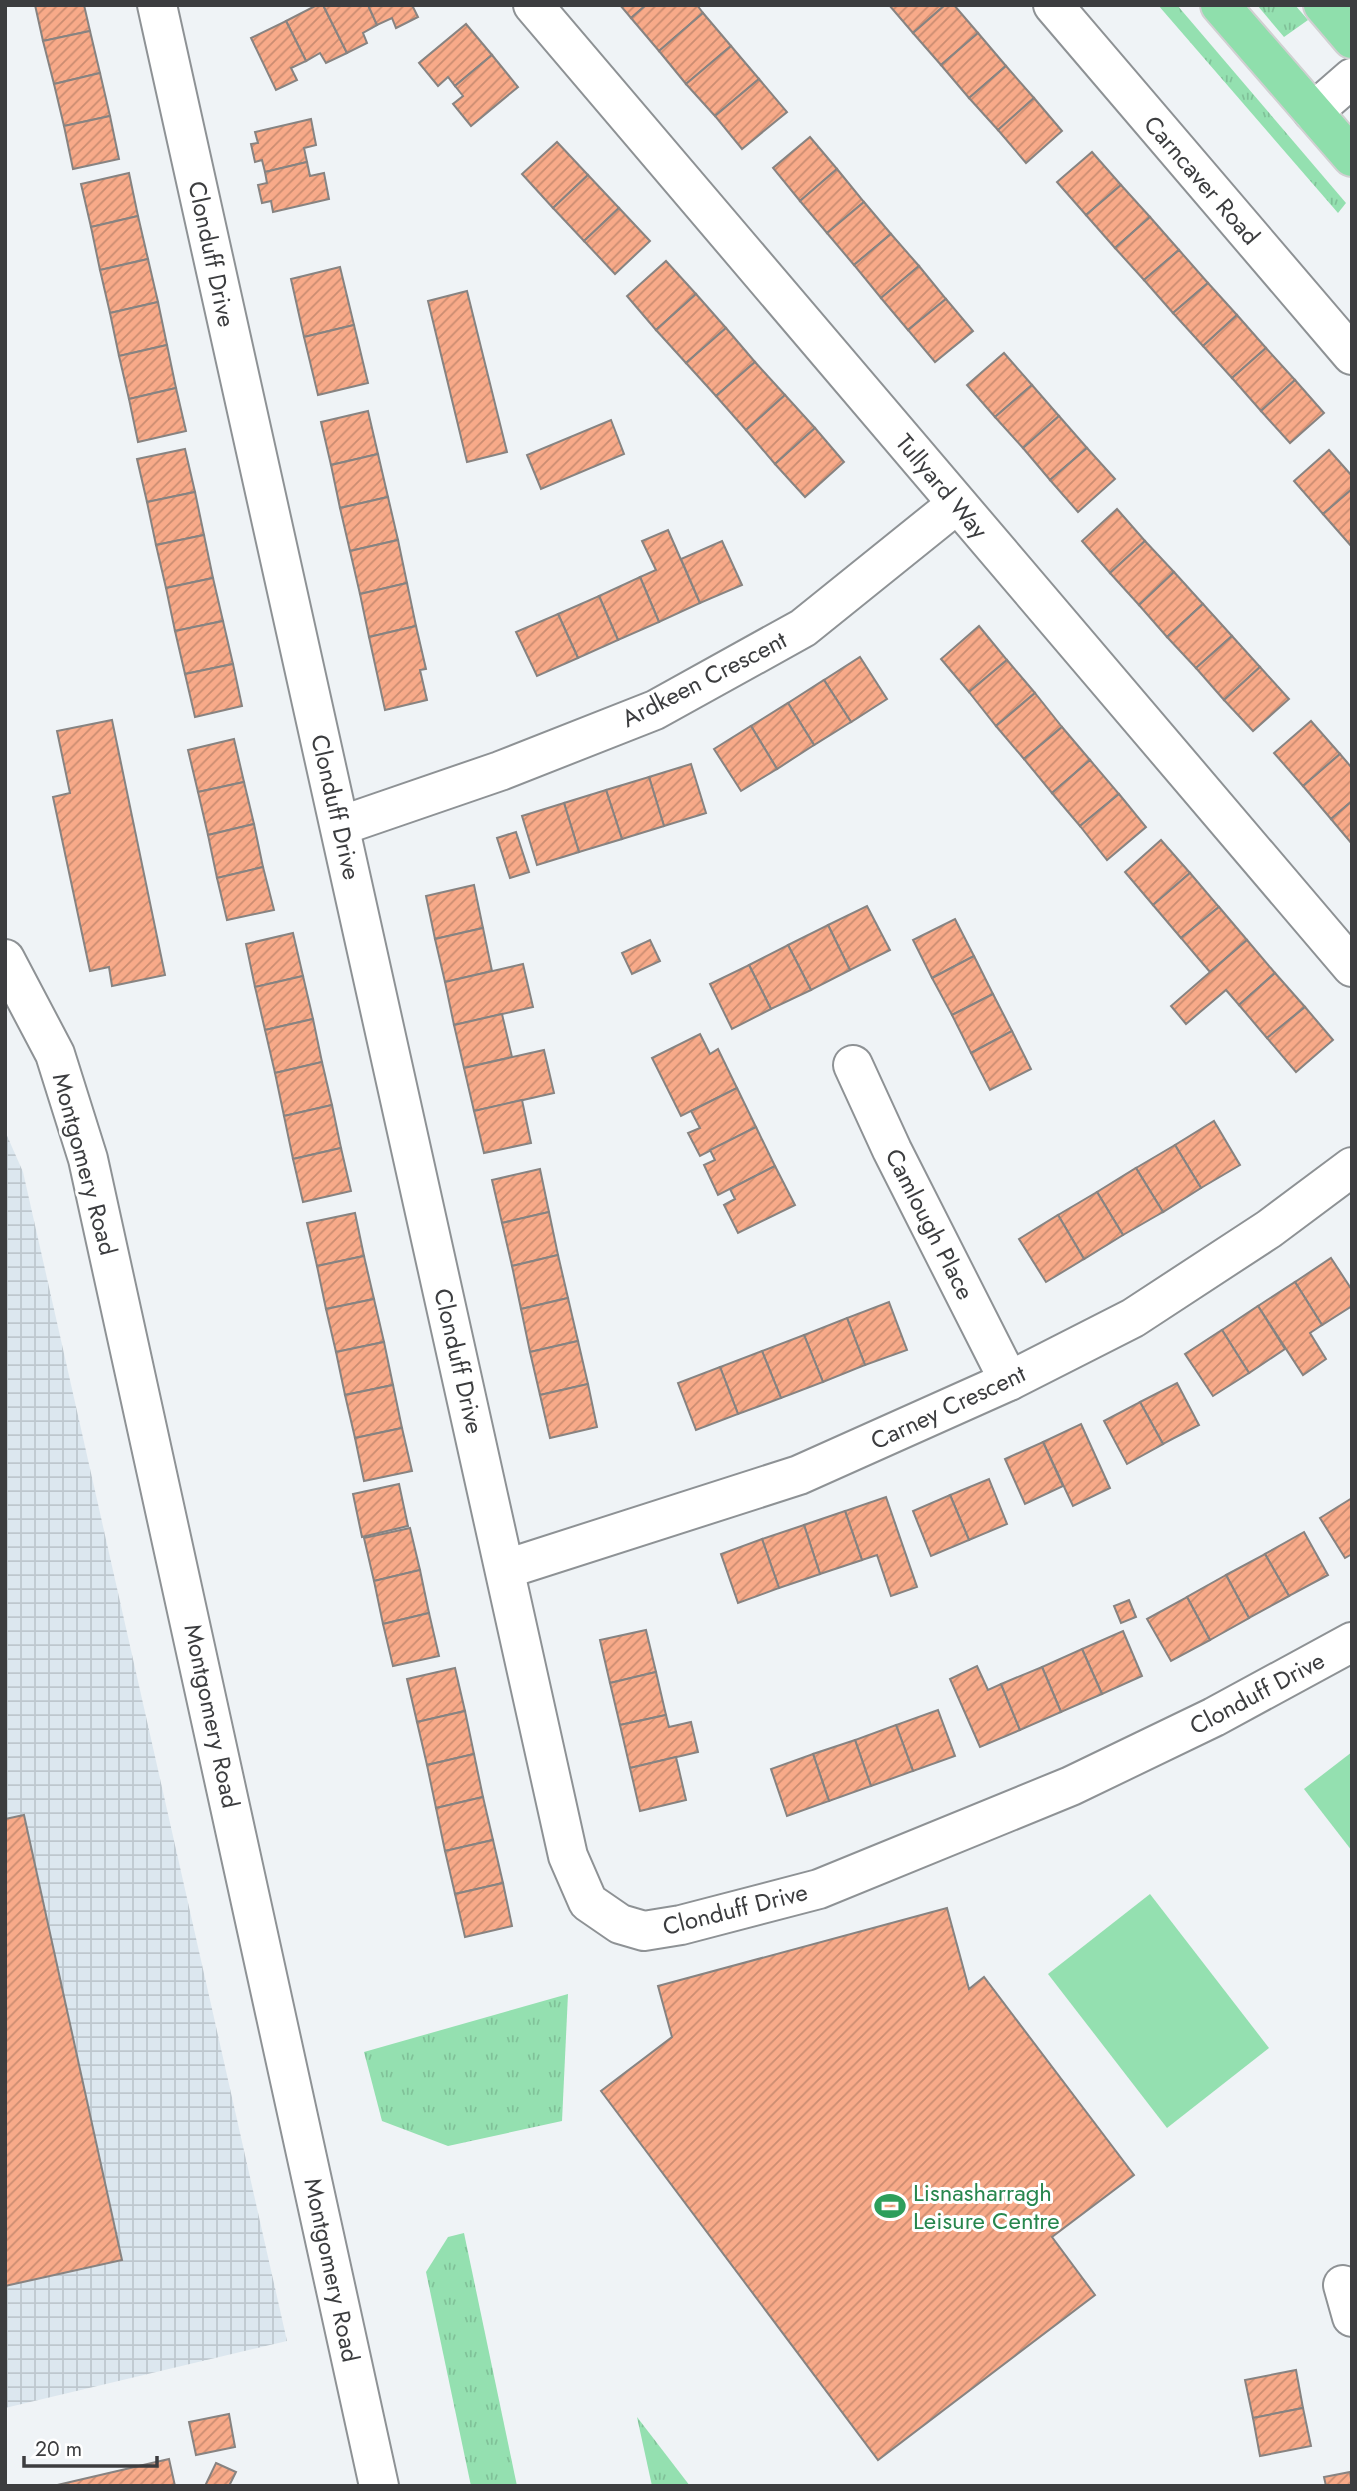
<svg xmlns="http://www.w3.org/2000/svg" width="1357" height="2491" font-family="Jost,sans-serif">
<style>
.industrial{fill:url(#industrial-grid)}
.grass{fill:url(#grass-tufts)}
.garden{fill:#94e0b0}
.building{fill:url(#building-hatch);stroke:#878381;stroke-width:2}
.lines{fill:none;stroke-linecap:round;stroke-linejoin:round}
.minor-casing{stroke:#8e9295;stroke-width:42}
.highway-casing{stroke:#d0d0d1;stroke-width:42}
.minor{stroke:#fff;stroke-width:38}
.highway{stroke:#8fdfac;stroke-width:38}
.labels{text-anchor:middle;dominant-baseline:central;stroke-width:6;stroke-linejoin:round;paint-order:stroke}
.street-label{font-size:24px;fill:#3c3d3f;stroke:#fff}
.leisure-label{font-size:24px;fill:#27864d;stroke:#fff;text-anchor:start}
</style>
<defs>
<pattern id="industrial-grid" width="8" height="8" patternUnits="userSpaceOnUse" patternTransform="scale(1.75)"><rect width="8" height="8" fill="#dce7ef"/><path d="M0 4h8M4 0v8" fill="none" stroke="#bec7ce"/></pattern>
<pattern id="grass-tufts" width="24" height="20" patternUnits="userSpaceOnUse" patternTransform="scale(1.75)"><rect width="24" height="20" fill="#94e0b0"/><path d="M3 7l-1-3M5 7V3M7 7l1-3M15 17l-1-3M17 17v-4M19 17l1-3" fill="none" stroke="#80c198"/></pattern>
<pattern id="building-hatch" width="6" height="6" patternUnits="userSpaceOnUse" patternTransform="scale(1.75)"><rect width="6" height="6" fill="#f8aa89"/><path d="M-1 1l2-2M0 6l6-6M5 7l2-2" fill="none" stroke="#ca8c71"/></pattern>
</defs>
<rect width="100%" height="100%" fill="#eff3f6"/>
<path class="industrial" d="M5 1131 23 1172 287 2341 5 2408Z"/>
<g class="grass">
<path d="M1158 5H1177L1346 203 1338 213Z"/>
<path d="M1257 5H1295L1308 20 1284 37Z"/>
<path d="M568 1994 562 2121 448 2146 382 2121 364 2052Z"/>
<path d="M464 2233 517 2486H471L426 2272 448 2237Z"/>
<path d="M637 2417 690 2486H652Z"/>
</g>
<g class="garden">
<path d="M1352 1752V1851L1304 1789Z"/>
<path d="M1150 1894 1269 2048 1167 2128 1048 1974Z"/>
</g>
<g class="building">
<path d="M35 5H84L90 31 43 41Z"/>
<path d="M317 5H323L347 53 326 63 320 53 306 61 286 21Z"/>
<path d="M323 5H368L377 25 363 33 367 43 347 53Z"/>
<path d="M368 5H412L418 17 396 28 392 18 377 25Z"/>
<path d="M620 5H646L631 18Z"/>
<path d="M646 5H697L703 13 659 51 631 18Z"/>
<path d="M889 5H945L913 33Z"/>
<path d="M945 5H954L978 33 941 65 913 33Z"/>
<path d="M703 13 731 46 686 84 659 51Z"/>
<path d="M286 21 306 61 291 68 297 80 276 90 251 38Z"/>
<path d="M466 24 492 55 455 86 448 77 438 86 419 63Z"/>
<path d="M90 31 100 73 54 84 43 41Z"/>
<path d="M978 33 1006 66 969 98 941 65Z"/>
<path d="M731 46 759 79 715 116 686 84Z"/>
<path d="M492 55 518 87 471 126 453 104 463 96 455 86Z"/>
<path d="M1006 66 1034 98 998 130 969 98Z"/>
<path d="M100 73 110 116 64 126 54 84Z"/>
<path d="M759 79 787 112 742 149 715 116Z"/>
<path d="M1034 98 1062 131 1026 163 998 130Z"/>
<path d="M110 116 119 159 73 169 64 126Z"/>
<path d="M311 119 316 145 304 148 307 162 265 172 262 160 255 162 251 144 258 143 255 132Z"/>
<path d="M810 137 837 169 800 201 773 168Z"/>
<path d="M557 142 588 175 553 208 522 174Z"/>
<path d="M1092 152 1121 185 1086 215 1057 182Z"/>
<path d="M307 162 310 176 324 173 329 199 273 212 271 201 262 203 258 185 267 183 265 172Z"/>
<path d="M837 169 864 202 827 233 800 201Z"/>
<path d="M129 173 138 216 91 227 81 184Z"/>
<path d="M588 175 619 208 584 241 553 208Z"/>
<path d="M1121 185 1150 217 1115 248 1086 215Z"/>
<path d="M864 202 891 234 854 265 827 233Z"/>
<path d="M619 208 650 241 615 274 584 241Z"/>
<path d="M138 216 148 259 100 270 91 227Z"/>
<path d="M1150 217 1179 250 1144 280 1115 248Z"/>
<path d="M891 234 919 266 881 298 854 265Z"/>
<path d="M1179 250 1208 283 1173 313 1144 280Z"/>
<path d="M148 259 158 302 110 313 100 270Z"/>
<path d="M666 261 696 294 656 330 627 296Z"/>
<path d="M919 266 946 299 908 330 881 298Z"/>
<path d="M340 267 354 325 304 337 291 279Z"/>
<path d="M1208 283 1237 315 1203 346 1173 313Z"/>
<path d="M467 291 507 452 467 462 428 301Z"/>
<path d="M696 294 726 328 686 363 656 330Z"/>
<path d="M946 299 973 331 935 362 908 330Z"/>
<path d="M158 302 167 345 119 356 110 313Z"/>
<path d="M1237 315 1266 348 1232 378 1203 346Z"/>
<path d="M354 325 368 383 318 395 304 337Z"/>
<path d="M726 328 755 362 716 396 686 363Z"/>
<path d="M167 345 176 388 129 399 119 356Z"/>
<path d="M1266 348 1295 380 1261 411 1232 378Z"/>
<path d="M1004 353 1032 385 995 417 967 385Z"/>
<path d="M755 362 785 395 746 430 716 396Z"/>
<path d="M1295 380 1324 413 1290 443 1261 411Z"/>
<path d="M1032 385 1059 416 1023 448 995 417Z"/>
<path d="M176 388 186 431 138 442 129 399Z"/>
<path d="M785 395 815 428 775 464 746 430Z"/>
<path d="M368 411 378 454 331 465 321 422Z"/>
<path d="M1059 416 1087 448 1050 480 1023 448Z"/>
<path d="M611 420 624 454 541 489 527 455Z"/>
<path d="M815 428 844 462 805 497 775 464Z"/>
<path d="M1087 448 1115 479 1078 512 1050 480Z"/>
<path d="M185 449 195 492 147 502 137 459Z"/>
<path d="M1329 450 1352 476V489L1323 514 1294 481Z"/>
<path d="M378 454 388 497 340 508 331 465Z"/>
<path d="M1352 489V547L1323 514Z"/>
<path d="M195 492 204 535 156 545 147 502Z"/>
<path d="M388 497 398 540 350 551 340 508Z"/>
<path d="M1117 509 1145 541 1110 573 1082 541Z"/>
<path d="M668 530 700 603 659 622 640 577 656 570 642 541Z"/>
<path d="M204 535 213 578 166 588 156 545Z"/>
<path d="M398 540 407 583 360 594 350 551Z"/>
<path d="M722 541 742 585 700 603 681 559Z"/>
<path d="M1145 541 1174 572 1139 605 1110 573Z"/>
<path d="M1174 572 1203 604 1167 637 1139 605Z"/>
<path d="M640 577 659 622 618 640 599 596Z"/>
<path d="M213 578 223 621 175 631 166 588Z"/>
<path d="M407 583 416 626 369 637 360 594Z"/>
<path d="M599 596 618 640 578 658 558 614Z"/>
<path d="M1203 604 1232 636 1196 668 1167 637Z"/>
<path d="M558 614 578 658 537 676 516 632Z"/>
<path d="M223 621 233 664 185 674 175 631Z"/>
<path d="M416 626 426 669 420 670 427 700 385 710 369 637Z"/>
<path d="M979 626 1007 660 969 692 941 659Z"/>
<path d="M1232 636 1260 667 1224 700 1196 668Z"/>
<path d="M860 657 887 699 851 722 824 680Z"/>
<path d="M1007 660 1035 693 996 726 969 692Z"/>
<path d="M233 664 242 706 195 717 185 674Z"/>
<path d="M1260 667 1289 699 1253 731 1224 700Z"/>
<path d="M824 680 851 722 814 745 788 703Z"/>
<path d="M1035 693 1062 727 1024 759 996 726Z"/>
<path d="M788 703 814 745 777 769 751 726Z"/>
<path d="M112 720 165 975 112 986 109 967 90 971 53 797 70 793 57 731Z"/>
<path d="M1311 721 1340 754 1303 786 1274 753Z"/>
<path d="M751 726 777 769 741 791 714 749Z"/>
<path d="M1062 727 1090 760 1052 793 1024 759Z"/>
<path d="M234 739 244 782 198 792 188 750Z"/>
<path d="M1340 754 1352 768V801L1331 819 1303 786Z"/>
<path d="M1090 760 1119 794 1080 826 1052 793Z"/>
<path d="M691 764 706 813 664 826 649 777Z"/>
<path d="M649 777 664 826 622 839 606 790Z"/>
<path d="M244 782 254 824 208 835 198 792Z"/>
<path d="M606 790 622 839 579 852 564 803Z"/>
<path d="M1119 794 1146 827 1107 860 1080 826Z"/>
<path d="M1352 801V844L1331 819Z"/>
<path d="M564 803 579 852 537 865 522 816Z"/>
<path d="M254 824 263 867 217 878 208 835Z"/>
<path d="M516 832 529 872 510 878 497 838Z"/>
<path d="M1161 840 1190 873 1153 905 1125 872Z"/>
<path d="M263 867 274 910 227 920 217 878Z"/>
<path d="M1190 873 1219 907 1181 938 1153 905Z"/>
<path d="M474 885 483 928 435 939 426 896Z"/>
<path d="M867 906 890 950 850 970 828 925Z"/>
<path d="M1219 907 1247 940 1210 972 1181 938Z"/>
<path d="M955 919 974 956 932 978 913 940Z"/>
<path d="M828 925 850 970 811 990 788 945Z"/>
<path d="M483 928 492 971 445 982 435 939Z"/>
<path d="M293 933 303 976 255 987 246 944Z"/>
<path d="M650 940 660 961 632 974 622 953Z"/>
<path d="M1247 940 1275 973 1239 1005 1226 990 1186 1024 1171 1006Z"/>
<path d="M788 945 811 990 771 1009 749 965Z"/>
<path d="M974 956 993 994 952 1015 932 978Z"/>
<path d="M523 964 533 1007 454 1025 445 982Z"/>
<path d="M749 965 771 1009 732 1029 710 984Z"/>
<path d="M1275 973 1305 1007 1267 1038 1239 1005Z"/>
<path d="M303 976 313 1019 265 1030 255 987Z"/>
<path d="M993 994 1012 1031 971 1053 952 1015Z"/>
<path d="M1305 1007 1333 1040 1296 1072 1267 1038Z"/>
<path d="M502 1014 512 1057 464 1068 454 1025Z"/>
<path d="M313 1019 322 1062 275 1073 265 1030Z"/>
<path d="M1012 1031 1031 1069 990 1090 971 1053Z"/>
<path d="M700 1034 710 1054 718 1049 737 1088 681 1116 652 1058Z"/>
<path d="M544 1050 554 1093 474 1111 464 1068Z"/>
<path d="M322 1062 332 1105 284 1116 275 1073Z"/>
<path d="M737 1088 756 1127 700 1156 688 1133 700 1128 691 1111Z"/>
<path d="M522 1100 531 1143 484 1153 474 1111Z"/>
<path d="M332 1105 341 1148 293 1159 284 1116Z"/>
<path d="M1214 1121 1240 1165 1201 1188 1175 1145Z"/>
<path d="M756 1127 775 1166 718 1195 704 1165 715 1160 710 1150Z"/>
<path d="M1175 1145 1201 1188 1163 1212 1136 1168Z"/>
<path d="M341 1148 351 1191 303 1202 293 1159Z"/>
<path d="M775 1166 795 1205 738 1233 724 1205 735 1199 730 1189Z"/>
<path d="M1136 1168 1163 1212 1123 1235 1097 1192Z"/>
<path d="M540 1169 549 1212 502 1223 492 1180Z"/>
<path d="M1097 1192 1123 1235 1084 1259 1058 1215Z"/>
<path d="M549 1212 558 1255 512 1266 502 1223Z"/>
<path d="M355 1213 364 1256 317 1266 307 1223Z"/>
<path d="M1058 1215 1084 1259 1046 1282 1019 1239Z"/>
<path d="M558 1255 568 1298 521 1309 512 1266Z"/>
<path d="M364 1256 374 1299 326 1309 317 1266Z"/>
<path d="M1331 1258 1352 1290V1306L1322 1325 1295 1282Z"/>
<path d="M1295 1282 1322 1325 1310 1333 1326 1359 1303 1375 1258 1306Z"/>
<path d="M568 1298 578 1341 530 1352 521 1309Z"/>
<path d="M374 1299 384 1342 336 1352 326 1309Z"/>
<path d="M889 1302 907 1350 865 1365 847 1318Z"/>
<path d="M1258 1306 1285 1349 1249 1373 1222 1330Z"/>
<path d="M847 1318 865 1365 823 1382 804 1335Z"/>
<path d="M1222 1330 1249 1373 1213 1396 1185 1354Z"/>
<path d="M804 1335 823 1382 781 1398 762 1351Z"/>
<path d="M578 1341 588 1384 540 1395 530 1352Z"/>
<path d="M384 1342 393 1385 345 1395 336 1352Z"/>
<path d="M762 1351 781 1398 738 1414 720 1367Z"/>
<path d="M720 1367 738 1414 696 1430 678 1383Z"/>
<path d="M1177 1383 1199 1425 1163 1444 1140 1402Z"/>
<path d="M588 1384 597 1427 550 1438 540 1395Z"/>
<path d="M393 1385 402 1428 355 1438 345 1395Z"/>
<path d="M1140 1402 1163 1444 1127 1464 1104 1421Z"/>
<path d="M1081 1424 1110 1488 1073 1506 1043 1442Z"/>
<path d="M402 1428 412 1471 364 1481 355 1438Z"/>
<path d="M1043 1442 1063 1486 1025 1504 1005 1459Z"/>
<path d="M989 1479 1007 1524 969 1540 950 1495Z"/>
<path d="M399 1484 408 1526 362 1537 353 1494Z"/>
<path d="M950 1495 969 1540 931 1556 913 1511Z"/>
<path d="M886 1497 917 1587 891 1596 877 1555 862 1560 845 1511Z"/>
<path d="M1352 1498V1554L1345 1558 1320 1518Z"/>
<path d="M845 1511 862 1560 820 1574 804 1525Z"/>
<path d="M804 1525 820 1574 779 1588 762 1539Z"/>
<path d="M410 1528 420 1570 374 1581 364 1538Z"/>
<path d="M1304 1532 1328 1575 1289 1596 1265 1554Z"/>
<path d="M762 1539 779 1588 738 1603 721 1554Z"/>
<path d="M1265 1554 1289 1596 1249 1618 1226 1575Z"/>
<path d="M420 1570 429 1613 383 1624 374 1581Z"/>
<path d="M1226 1575 1249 1618 1210 1640 1187 1597Z"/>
<path d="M1187 1597 1210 1640 1171 1661 1147 1619Z"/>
<path d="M1129 1600 1136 1617 1121 1623 1114 1606Z"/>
<path d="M429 1613 439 1656 393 1666 383 1624Z"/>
<path d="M646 1630 656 1672 610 1683 600 1640Z"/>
<path d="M1123 1631 1142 1676 1102 1694 1082 1649Z"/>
<path d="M1082 1649 1102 1694 1061 1712 1042 1667Z"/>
<path d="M977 1666 988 1690 1001 1684 1020 1730 980 1747 950 1679Z"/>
<path d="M1042 1667 1061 1712 1020 1730 1001 1684Z"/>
<path d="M455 1668 465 1711 417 1722 407 1679Z"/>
<path d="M656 1672 666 1715 620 1725 610 1683Z"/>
<path d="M938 1710 955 1756 913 1771 896 1725Z"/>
<path d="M465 1711 474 1754 427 1765 417 1722Z"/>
<path d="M666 1715 669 1727 691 1722 698 1752 630 1768 620 1725Z"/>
<path d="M896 1725 913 1771 871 1786 855 1740Z"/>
<path d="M855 1740 871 1786 829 1801 813 1754Z"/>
<path d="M474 1754 483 1797 436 1808 427 1765Z"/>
<path d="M813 1754 829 1801 787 1816 771 1769Z"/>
<path d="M676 1757 686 1800 640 1811 630 1768Z"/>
<path d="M483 1797 493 1840 445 1851 436 1808Z"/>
<path d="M24 1815 122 2260 5 2286V1819Z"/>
<path d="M493 1840 503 1883 455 1894 445 1851Z"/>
<path d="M503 1883 512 1926 465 1937 455 1894Z"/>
<path d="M947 1908 969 1989 984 1977 1134 2175 1052 2237 1095 2295 878 2460 601 2091 672 2037 658 1986Z"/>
<path d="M1296 2370 1303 2408 1253 2418 1245 2380Z"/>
<path d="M1303 2408 1311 2446 1260 2456 1253 2418Z"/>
<path d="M229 2414 235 2447 196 2455 189 2422Z"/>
<path d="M169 2459 175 2486H53Z"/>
<path d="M216 2463 236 2472 229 2486H205Z"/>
<path d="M1350 2472 1352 2486H1326L1324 2477Z"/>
</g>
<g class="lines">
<g class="minor-casing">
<g id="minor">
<path d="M157 5 568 1856 588 1902 620 1924 644 1931 681 1925 819 1889 1071 1786 1214 1717 1352 1642"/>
<path d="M533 5 1352 967"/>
<path d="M1053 5 1352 355"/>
<path d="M1313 112 1352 78"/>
<path d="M340 826 500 771 655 710 803 628 957 504"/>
<path d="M5 959 55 1054 88 1159 379 2486"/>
<path d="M853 1065 892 1150 1009 1381"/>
<path d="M506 1569 799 1475 1009 1381 1133 1318 1269 1229 1352 1167"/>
<path d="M1343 2285 1352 2317"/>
</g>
</g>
<g class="highway-casing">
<g id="highway">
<path d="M1220 5 1352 157"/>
<path d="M1323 5 1352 39"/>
</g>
</g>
<use href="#minor" class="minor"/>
<use href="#highway" class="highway"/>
</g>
<defs>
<g id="stadium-bare" transform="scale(2.415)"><path d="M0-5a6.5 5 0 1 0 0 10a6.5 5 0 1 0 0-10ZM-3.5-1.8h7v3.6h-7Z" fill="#2e9e5b" stroke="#fff" stroke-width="2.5" paint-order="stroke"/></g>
</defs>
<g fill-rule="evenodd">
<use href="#stadium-bare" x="890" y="2206"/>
</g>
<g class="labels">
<g class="street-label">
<text transform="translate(1202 180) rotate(49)">Carncaver Road</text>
<text transform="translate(212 254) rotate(78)">Clonduff Drive</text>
<text transform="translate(942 486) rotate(50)">Tullyard Way</text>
<text transform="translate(704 679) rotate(-27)">Ardkeen Crescent</text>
<text transform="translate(336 807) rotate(77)">Clonduff Drive</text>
<text transform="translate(85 1164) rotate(75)">Montgomery Road</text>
<text transform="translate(930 1224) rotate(63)">Camlough Place</text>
<text transform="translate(459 1361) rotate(77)">Clonduff Drive</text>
<text transform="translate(948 1407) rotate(-25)">Carney Crescent</text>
<text transform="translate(1257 1693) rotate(-28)">Clonduff Drive</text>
<text transform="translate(212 1716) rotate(78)">Montgomery Road</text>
<text transform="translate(735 1909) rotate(-14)">Clonduff Drive</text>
<text transform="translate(332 2270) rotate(78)">Montgomery Road</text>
</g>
<g class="leisure-label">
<text x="913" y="2192">Lisnasharragh<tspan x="913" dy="28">Leisure Centre</tspan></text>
</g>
</g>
<rect width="1357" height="2491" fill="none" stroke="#3c3d3f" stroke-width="14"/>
<path d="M24 2456v10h133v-10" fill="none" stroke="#3c3d3f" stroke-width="3.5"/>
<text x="35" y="2456" font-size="21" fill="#3c3d3f" stroke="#ffffff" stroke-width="5" paint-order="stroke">20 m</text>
</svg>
